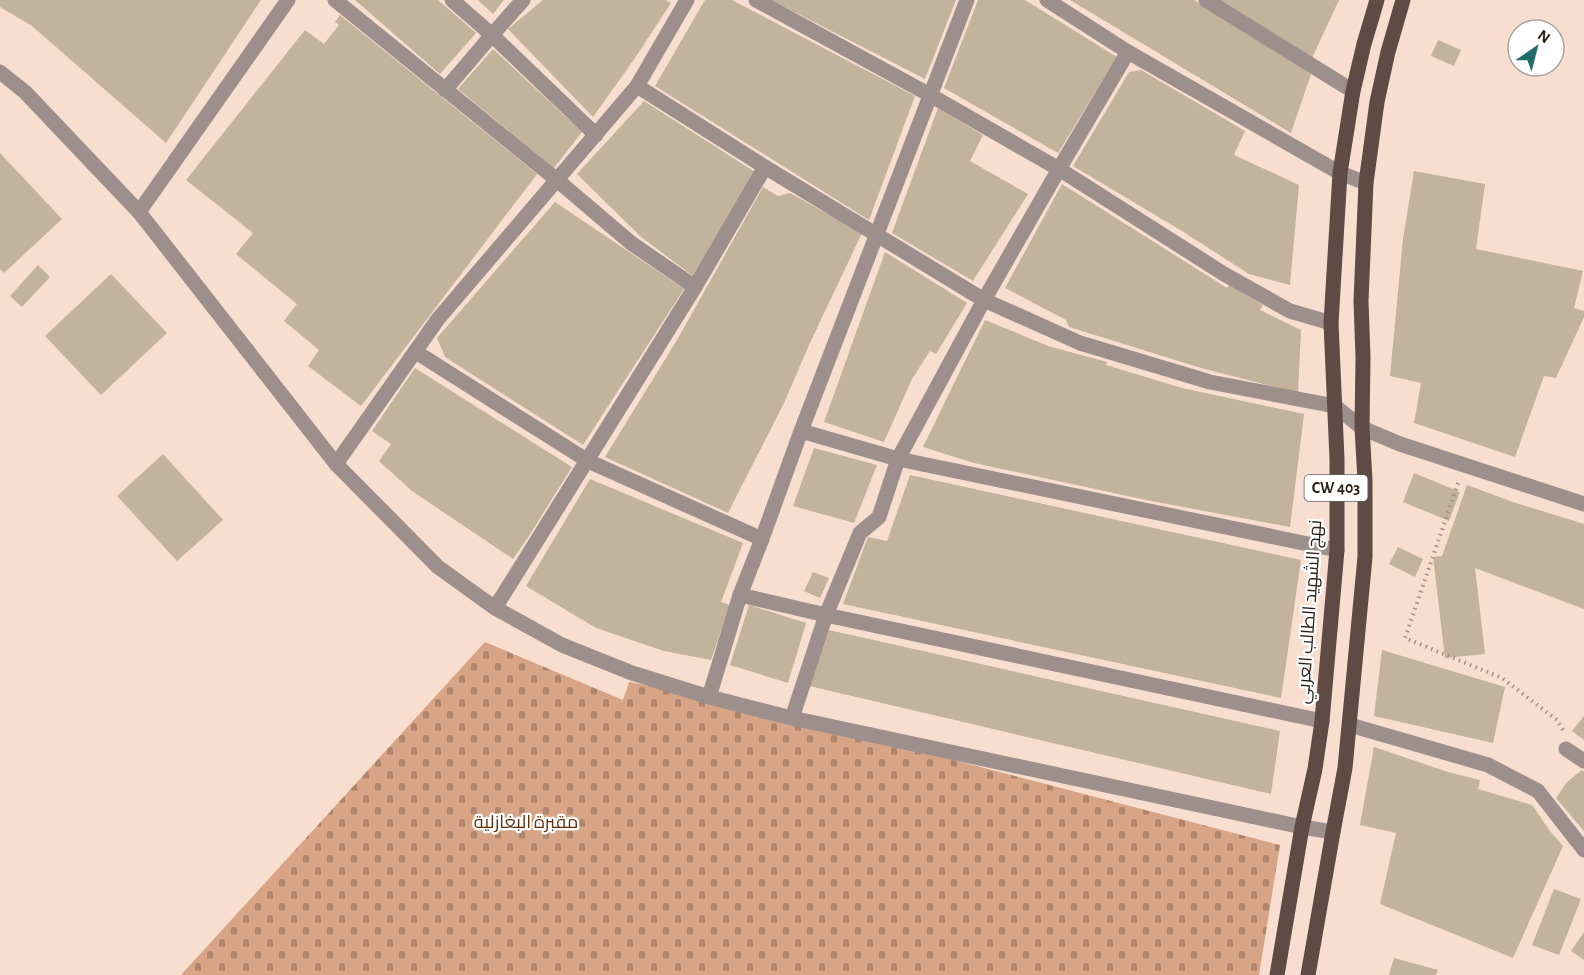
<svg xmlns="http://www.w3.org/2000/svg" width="1584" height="975" font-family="'Alegreya Sans',Cairo,sans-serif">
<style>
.cemetery{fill:url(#cemetery-stones)}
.building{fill:#c3b29c}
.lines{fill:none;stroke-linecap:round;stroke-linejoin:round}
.path{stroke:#a28f84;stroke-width:4;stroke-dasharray:1.5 4.5;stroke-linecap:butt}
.minor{stroke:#9c8f8c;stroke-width:15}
.major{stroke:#5f4a46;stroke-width:15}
.labels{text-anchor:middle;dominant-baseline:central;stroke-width:4.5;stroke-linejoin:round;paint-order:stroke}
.shield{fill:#fff;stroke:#68625e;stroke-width:1.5}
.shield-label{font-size:16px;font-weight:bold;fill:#281f19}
.street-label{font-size:18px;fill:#281f19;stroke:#fff}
.park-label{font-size:18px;fill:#602e09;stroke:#fff}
</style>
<defs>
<pattern id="cemetery-stones" width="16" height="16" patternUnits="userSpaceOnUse" patternTransform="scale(1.5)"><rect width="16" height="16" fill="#d7a485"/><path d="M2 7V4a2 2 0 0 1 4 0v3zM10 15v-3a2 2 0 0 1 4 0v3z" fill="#ae856c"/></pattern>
</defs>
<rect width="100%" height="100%" fill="#f8decf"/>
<path class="cemetery" d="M485 642 623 700 629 682 709 697 792 718 1280 845 1259 975H181Z"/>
<g class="building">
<path d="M0 0H261L166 143 32 26 0 7Z"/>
<path d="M355 0H438L476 33 440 74Z"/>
<path d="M478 0H504L493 14Z"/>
<path d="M543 0H666L671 3 635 58 593 117 508 29Z"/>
<path d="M705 0H732L915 96 869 220 655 86Z"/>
<path d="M771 0H956L925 79Z"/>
<path d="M978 0H1025L1117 57 1058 153 944 88Z"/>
<path d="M1070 0H1194L1311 74 1291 133Z"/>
<path d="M1216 0H1339L1312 58Z"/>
<path d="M340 15 537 174 361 406 308 366 319 350 284 321 297 304 236 254 253 233 186 180 305 30 324 44 339 25 335 22Z"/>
<path d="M1438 40 1461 50 1454 66 1431 56Z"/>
<path d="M493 49 582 132 554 168 458 89Z"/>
<path d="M1141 70 1245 131 1234 155 1299 185 1290 285 1249 274 1182 231 1073 166 1129 72Z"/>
<path d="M644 101 755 172 693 276 640 236 577 174Z"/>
<path d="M938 108 983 135 970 161 1028 194 973 281 892 233Z"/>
<path d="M0 153 62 219 4 273 0 269Z"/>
<path d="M1414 171 1485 184 1476 249 1583 271 1574 308 1584 311V317L1556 378 1544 376 1515 457 1414 423 1421 383 1390 376 1403 239Z"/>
<path d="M1062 184 1227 288 1229 285 1263 305 1260 310 1301 330 1298 393 1201 368 1069 327 1066 320 1005 288Z"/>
<path d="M763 187 778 196 790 193 862 233 809 345 784 403 728 513 605 457 677 340Z"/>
<path d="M555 202 684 289 583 445 445 357 437 338Z"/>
<path d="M885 252 967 303 936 354 930 351 912 379 884 442 824 422Z"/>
<path d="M38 265 50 277 22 307 10 296Z"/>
<path d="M111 274 167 333 101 395 45 336Z"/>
<path d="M985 320 1048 346 1107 362 1106 365 1182 388 1304 414 1290 527 1146 500 974 463 923 447Z"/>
<path d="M415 368 572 467 529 536 513 559 412 491 379 461 391 444 372 431Z"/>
<path d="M814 448 877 465 854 523 793 506Z"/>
<path d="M163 454 223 520 177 561 117 496Z"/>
<path d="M1414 473 1460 492 1449 521 1403 502Z"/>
<path d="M910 475 1301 560 1281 698 843 604 868 537 887 541Z"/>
<path d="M590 479 743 543 721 602 730 605 711 660 664 651 596 628 526 586Z"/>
<path d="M1467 485 1513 502 1584 524V609L1475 568 1485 654 1445 658 1433 557 1442 556Z"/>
<path d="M1398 547 1423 559 1415 577 1389 564Z"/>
<path d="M813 572 829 578 820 598 804 591Z"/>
<path d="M749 605 806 623 788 683 730 665Z"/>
<path d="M829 630 1280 731 1271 794 809 686Z"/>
<path d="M1382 650 1505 687 1493 743 1374 716Z"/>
<path d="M1584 716V740L1572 731Z"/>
<path d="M1374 747 1448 772 1480 780 1478 789 1532 805 1550 831 1563 846 1513 958 1380 904 1396 833 1360 825Z"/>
<path d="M1582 770 1584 772V831L1556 798 1567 782Z"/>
<path d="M1554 889 1581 899 1559 955 1532 945Z"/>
<path d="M1584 932V960L1571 951Z"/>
<path d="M1394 958 1438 970 1436 975H1389Z"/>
</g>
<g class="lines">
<path class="path" d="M1458 483 1405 638 1502 678 1557 720 1563 730"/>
<g class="minor">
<path d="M335 0 557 180 631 243 695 287"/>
<path d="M452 0 492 35 596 135"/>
<path d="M756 0 930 95 1059 169 1224 274 1290 311 1331 323"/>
<path d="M1047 0 1128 52 1340 173 1366 183"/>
<path d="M1206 0 1353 91"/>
<path d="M0 72 25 92 139 212 336 464 438 567 495 608 562 645 632 673 709 697 792 718 1302 827 1333 832"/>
<path d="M637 86 765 167 984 300 1080 343 1210 382 1335 406 1362 428 1400 444 1584 504"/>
<path d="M445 90 492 35 523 0"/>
<path d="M139 212 288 0"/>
<path d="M416 352 588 461 762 539"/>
<path d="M801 431 898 459 1337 550"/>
<path d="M336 464 438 319 637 86 687 0"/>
<path d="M740 595 826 615 1322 721"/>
<path d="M495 608 695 287 765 167"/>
<path d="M709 697 740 595 762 539 801 431 967 0"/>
<path d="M792 718 826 615 860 533 879 517 898 459 984 300 1059 169 1128 52"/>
<path d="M1350 725 1488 765 1538 791 1584 850"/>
<path d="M1566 749 1584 761"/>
</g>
<g class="major">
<path d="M1277 975 1302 827 1315 769 1322 721 1337 550V459L1331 323 1340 173 1353 91 1364 44 1377 0"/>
<path d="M1308 975 1333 832 1345 768 1365 557V480L1362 428 1363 357 1361 301 1366 183 1377 102 1388 52 1403 0"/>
</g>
</g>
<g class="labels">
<rect class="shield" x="1304.5" y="475" width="63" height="26" rx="4.5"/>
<g class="shield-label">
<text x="1336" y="488">CW 403</text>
</g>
<g class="street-label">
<text transform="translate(1310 612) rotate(-86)">نهج الشهيد الطالب العربي</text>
</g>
<g class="park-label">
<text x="526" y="823">مقبرة البغازلية</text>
</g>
</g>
<g transform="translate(1536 48) rotate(35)"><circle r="28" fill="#ffffff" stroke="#a9a5a3" stroke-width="1.5"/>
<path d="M0-4.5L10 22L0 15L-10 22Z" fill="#216d6c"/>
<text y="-9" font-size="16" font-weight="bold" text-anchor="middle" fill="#281f19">N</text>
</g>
</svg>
